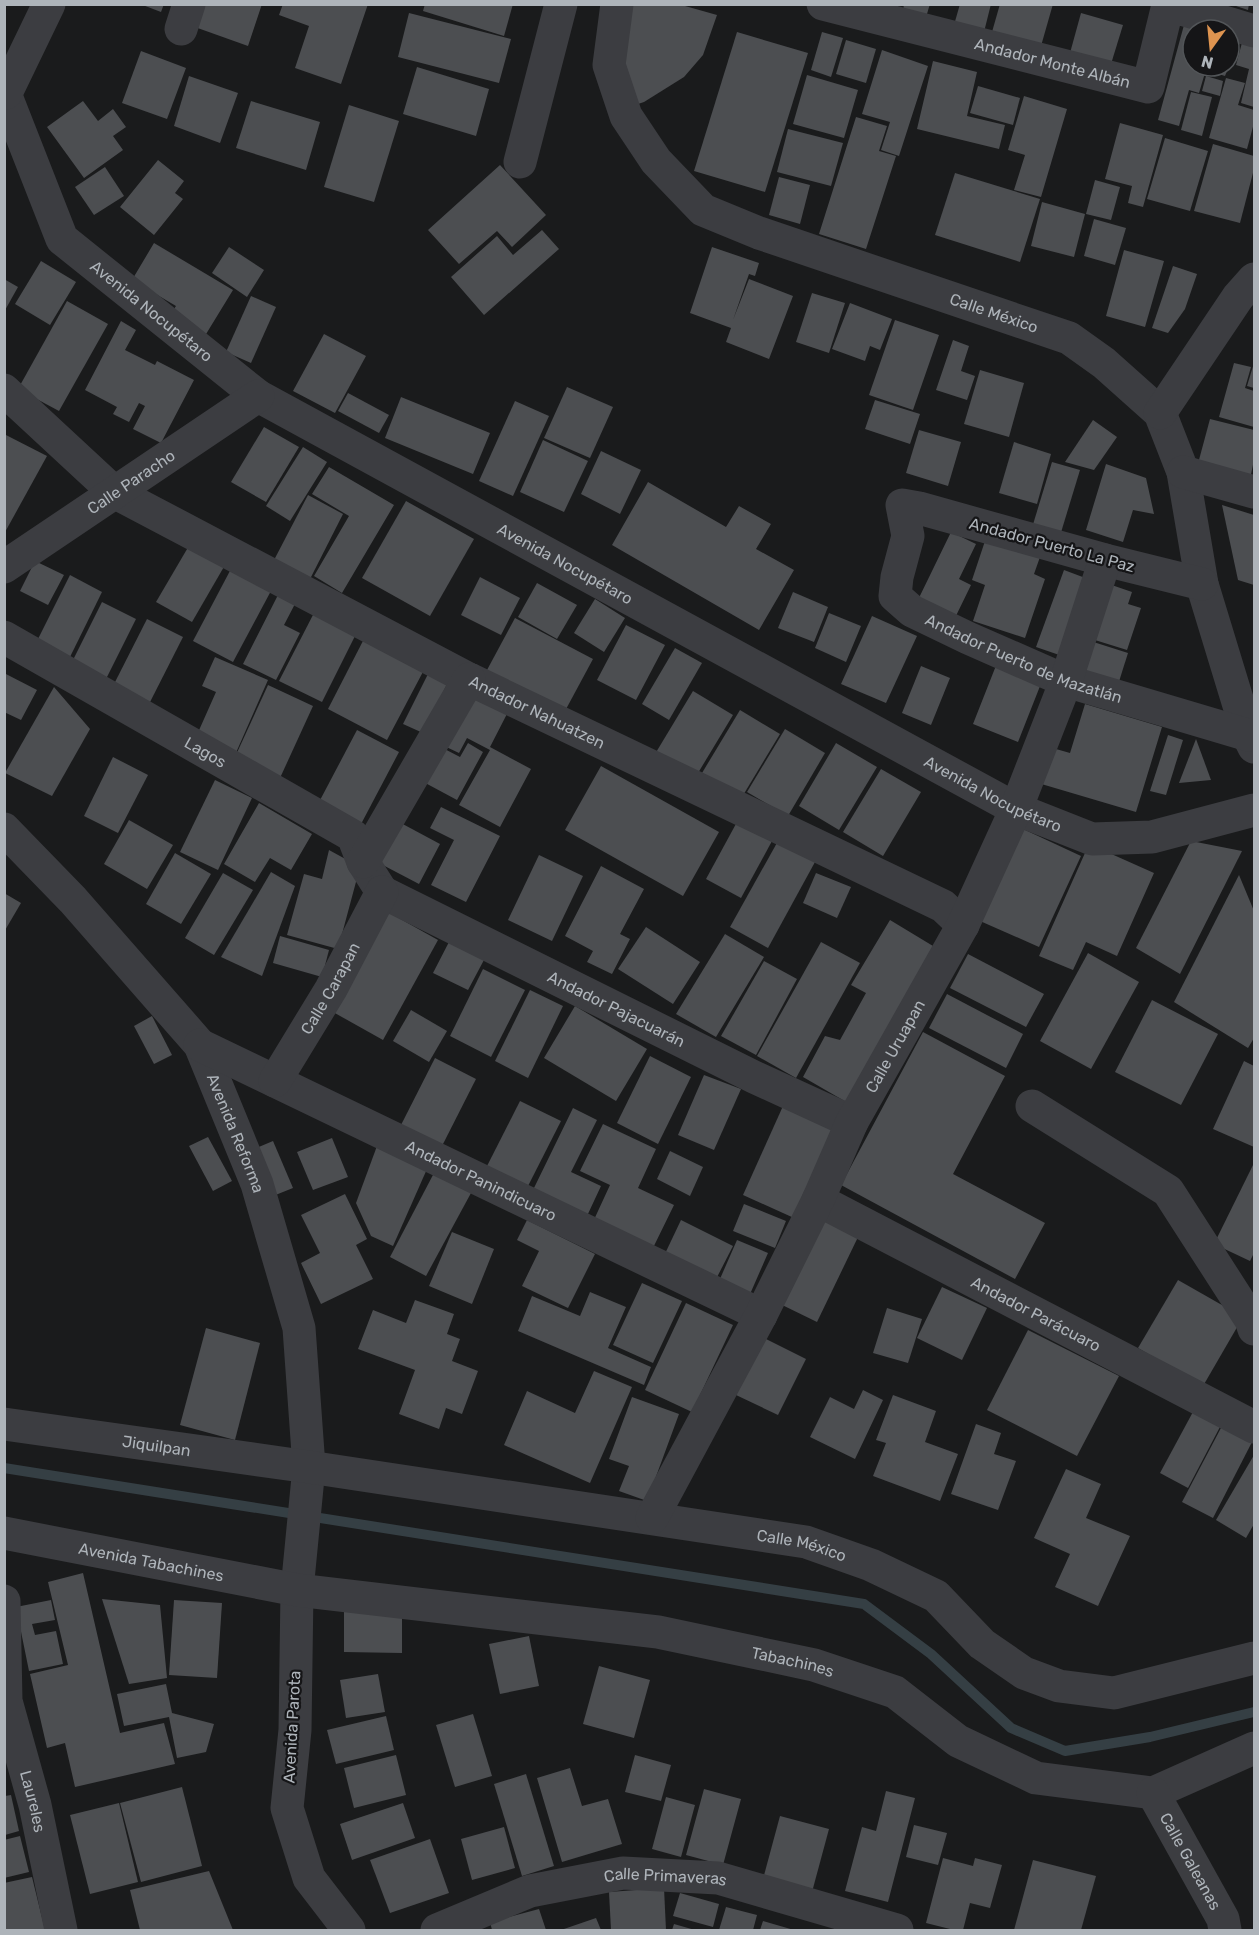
<svg xmlns="http://www.w3.org/2000/svg" width="1259" height="1935" font-family="Rubik,sans-serif">
<style>
.lines{fill:none;stroke-linecap:round;stroke-linejoin:round}
.stream{stroke:#353f44;stroke-width:10}
.building{fill:#4c4e51}
.minor{stroke:#3c3d41;stroke-width:33}
.labels{text-anchor:middle;dominant-baseline:central;stroke-width:4.5;stroke-linejoin:round;paint-order:stroke}
.street-label{font-size:16px;fill:#aeb4ba;stroke:#151517}
</style>
<rect width="100%" height="100%" fill="#1a1b1c"/>
<g class="lines">
<path class="stream" d="M4 1468 864 1604 931 1654 1011 1728 1065 1751 1150 1737 1254 1712"/>
</g>
<g class="building">
<path d="M140 4H164L161 12Z"/>
<path d="M200 4H262L248 46 192 26Z"/>
<path d="M283 4H368L341 84 295 68 309 26 279 15Z"/>
<path d="M425 4H513L504 36 423 11Z"/>
<path d="M621 4H678L717 15 703 55 684 77 644 102 626 108Z"/>
<path d="M904 4H930L926 17 903 11Z"/>
<path d="M960 4H991L982 40 952 32Z"/>
<path d="M1000 4H1053L1041 46 992 32Z"/>
<path d="M1230 4H1249L1248 10Z"/>
<path d="M409 13 511 39 499 83 398 57Z"/>
<path d="M1081 13 1123 25 1111 64 1070 53Z"/>
<path d="M1184 25 1198 30H1193V66H1207L1199 93 1189 90 1179 126 1158 120Z"/>
<path d="M737 32 808 53 765 192 694 171Z"/>
<path d="M822 32 843 38 831 77 811 70Z"/>
<path d="M1229 37 1237 40 1229 64Z"/>
<path d="M1243 39 1254 42V107L1241 103 1249 69 1236 65Z"/>
<path d="M846 40 876 49 866 83 836 74Z"/>
<path d="M882 50 928 66 899 156 881 150 890 122 862 114Z"/>
<path d="M141 51 186 68 167 119 122 103Z"/>
<path d="M933 61 977 72 967 116 1005 125 999 149 917 129Z"/>
<path d="M1211 66H1229L1225 76 1209 71Z"/>
<path d="M417 67 489 89 476 136 403 114Z"/>
<path d="M807 75 858 90 844 138 793 124Z"/>
<path d="M189 76 238 93 220 143 174 126Z"/>
<path d="M1206 76 1223 81 1220 96 1202 91Z"/>
<path d="M1226 78 1245 83 1238 105 1254 110V123L1247 149 1209 138Z"/>
<path d="M978 86 1020 98 1013 125 970 113Z"/>
<path d="M1191 92 1212 97 1202 136 1181 130Z"/>
<path d="M1024 96 1067 109 1041 197 1014 190 1025 155 1008 150Z"/>
<path d="M83 101 98 121 113 109 126 127 113 136 123 150 84 178 47 127Z"/>
<path d="M251 101 320 122 306 170 236 148Z"/>
<path d="M349 105 399 121 374 202 324 187Z"/>
<path d="M856 117 887 126 879 151 896 156 866 249 819 234Z"/>
<path d="M1120 123 1163 135 1143 207 1128 203 1132 186 1105 179Z"/>
<path d="M788 129 843 143 831 186 777 172Z"/>
<path d="M1165 138 1208 151 1190 211 1147 199Z"/>
<path d="M1213 144 1254 156V169L1240 223 1194 211Z"/>
<path d="M158 160 184 181 175 193 183 199 154 235 120 207Z"/>
<path d="M500 165 546 215 512 247 497 231 459 264 428 230Z"/>
<path d="M105 167 124 196 94 215 75 187Z"/>
<path d="M955 173 1040 199 1020 262 935 235Z"/>
<path d="M779 177 810 185 800 224 769 215Z"/>
<path d="M1095 180 1120 187 1111 220 1086 214Z"/>
<path d="M1042 202 1085 214 1074 257 1031 246Z"/>
<path d="M1094 219 1126 228 1115 265 1084 256Z"/>
<path d="M542 230 559 249 484 315 451 277 497 236 513 255Z"/>
<path d="M154 243 233 290 203 339 168 318 176 306 132 280Z"/>
<path d="M229 247 264 270 247 297 212 273Z"/>
<path d="M712 247 759 263 755 276 749 274 733 320 749 279 793 296 769 359 726 342 731 328 690 313Z"/>
<path d="M1124 250 1164 261 1145 327 1106 316Z"/>
<path d="M41 261 76 282 50 325 15 304Z"/>
<path d="M1173 266 1197 274 1185 309 1168 333 1152 328Z"/>
<path d="M4 279 18 287 4 312Z"/>
<path d="M812 293 845 303 829 353 796 342Z"/>
<path d="M251 296 276 307 251 363 226 352Z"/>
<path d="M67 301 108 324 59 411 18 389Z"/>
<path d="M850 303 892 319 880 350 870 346 865 361 832 349Z"/>
<path d="M895 320 939 335 913 410 869 395Z"/>
<path d="M121 321 136 330 125 350 155 365 157 361 194 380 161 443 133 429 145 406 139 403 129 422 113 414 117 407 85 390Z"/>
<path d="M324 334 366 356 335 413 293 391Z"/>
<path d="M953 340 969 346 961 371 975 376 967 400 936 390Z"/>
<path d="M1234 363 1251 367 1245 388 1254 391V427L1219 417Z"/>
<path d="M1254 363V388L1247 386Z"/>
<path d="M980 370 1024 383 1009 437 964 424Z"/>
<path d="M567 387 613 407 590 458 544 438Z"/>
<path d="M348 393 389 415 379 433 338 411Z"/>
<path d="M401 397 490 433 473 474 385 438Z"/>
<path d="M875 400 920 414 910 444 865 429Z"/>
<path d="M515 401 549 416 513 496 479 481Z"/>
<path d="M1210 419 1254 430V460L1249 484 1196 471Z"/>
<path d="M1093 420 1117 437 1094 470 1065 462Z"/>
<path d="M264 427 299 447 266 502 231 482Z"/>
<path d="M919 430 961 442 948 486 906 473Z"/>
<path d="M4 434 47 456 4 534Z"/>
<path d="M543 440 588 461 564 512 520 492Z"/>
<path d="M1014 442 1051 454 1037 504 999 493Z"/>
<path d="M303 447 327 462 290 521 266 506Z"/>
<path d="M601 451 641 470 620 514 581 494Z"/>
<path d="M1052 462 1080 470 1059 539 1031 531Z"/>
<path d="M1106 464 1146 478 1154 514 1133 510 1123 542 1086 530Z"/>
<path d="M329 467 394 505 342 593 314 576 349 516 312 494Z"/>
<path d="M648 482 726 527 739 506 771 524 756 549 794 570 759 630 612 545Z"/>
<path d="M308 495 343 514 309 581 273 562Z"/>
<path d="M406 501 474 539 430 616 362 578Z"/>
<path d="M1222 505 1254 515V585L1238 580Z"/>
<path d="M951 532 976 544 959 579 971 585 952 624 915 606Z"/>
<path d="M986 538 1040 557 1034 574 1045 579 1025 638 973 621 985 585 972 580Z"/>
<path d="M190 544 225 565 192 622 156 602Z"/>
<path d="M35 561 64 575 48 605 20 591Z"/>
<path d="M232 567 272 589 233 662 193 641Z"/>
<path d="M1064 570 1096 582 1068 658 1036 647Z"/>
<path d="M70 575 102 592 69 659 36 643Z"/>
<path d="M480 577 520 598 501 635 461 615Z"/>
<path d="M1100 581 1132 592 1128 604 1141 608 1127 650 1082 636Z"/>
<path d="M537 583 577 605 557 639 518 617Z"/>
<path d="M793 592 828 607 814 642 778 628Z"/>
<path d="M279 593 296 602 284 625 300 633 276 680 243 664Z"/>
<path d="M595 599 625 618 604 652 574 633Z"/>
<path d="M102 602 136 619 104 683 70 666Z"/>
<path d="M315 611 357 632 322 702 279 681Z"/>
<path d="M829 613 861 626 846 662 815 648Z"/>
<path d="M872 616 917 636 886 703 841 684Z"/>
<path d="M515 618 593 659 565 711 487 670Z"/>
<path d="M147 619 183 637 147 708 111 690Z"/>
<path d="M626 625 665 645 636 700 597 680Z"/>
<path d="M365 637 425 668 387 740 328 709Z"/>
<path d="M1084 639 1128 653 1116 691 1072 677Z"/>
<path d="M675 648 702 663 669 720 642 704Z"/>
<path d="M215 657 268 680 235 755 196 737 216 692 202 686Z"/>
<path d="M999 658 1044 676 1018 742 973 724Z"/>
<path d="M433 664 452 674 423 733 403 724Z"/>
<path d="M921 666 950 678 931 725 902 713Z"/>
<path d="M4 673 37 690 21 720 4 712Z"/>
<path d="M268 685 313 706 280 778 235 757Z"/>
<path d="M54 687 90 729 52 796 5 773Z"/>
<path d="M469 689 509 710 490 747 531 769 500 827 459 805 490 750 467 738 459 753 440 744Z"/>
<path d="M693 691 733 715 695 778 655 754Z"/>
<path d="M1085 704 1162 727 1136 812 1038 783 1049 747 1070 753Z"/>
<path d="M740 710 780 734 742 797 702 773Z"/>
<path d="M785 729 825 753 788 816 747 792Z"/>
<path d="M357 730 399 752 360 826 318 804Z"/>
<path d="M1168 735 1183 740 1166 795 1150 791Z"/>
<path d="M1196 739 1211 780 1179 783Z"/>
<path d="M468 743 483 752 457 800 416 778 435 744 460 757Z"/>
<path d="M836 743 877 767 839 830 799 806Z"/>
<path d="M113 757 148 775 118 833 84 816Z"/>
<path d="M601 766 719 832 683 896 565 830Z"/>
<path d="M881 769 921 792 883 856 843 832Z"/>
<path d="M215 780 252 798 218 870 180 852Z"/>
<path d="M259 803 312 834 291 870 270 858 255 882 224 864Z"/>
<path d="M441 807 500 836 466 902 431 885 454 840 430 828Z"/>
<path d="M129 820 173 845 147 889 104 864Z"/>
<path d="M399 822 440 844 419 884 377 862Z"/>
<path d="M737 822 772 841 741 898 706 879Z"/>
<path d="M1023 829 1081 856 1039 947 980 921Z"/>
<path d="M778 841 815 862 768 948 730 927Z"/>
<path d="M1191 841 1242 851 1180 974 1136 948Z"/>
<path d="M1089 844 1154 873 1117 956 1086 942 1073 970 1039 956Z"/>
<path d="M329 850 360 867 338 949 287 935 304 874 322 879Z"/>
<path d="M175 853 211 874 181 924 146 904Z"/>
<path d="M539 855 583 876 552 941 508 920Z"/>
<path d="M601 866 644 889 620 934 630 939 612 974 587 962 593 951 565 936Z"/>
<path d="M271 872 295 886 262 976 221 957Z"/>
<path d="M223 873 253 890 214 955 185 938Z"/>
<path d="M816 873 851 887 837 918 803 903Z"/>
<path d="M1239 875 1254 911V1038L1248 1048 1174 1002Z"/>
<path d="M4 893 21 903 4 932Z"/>
<path d="M388 912 438 940 383 1040 333 1012Z"/>
<path d="M890 920 933 946 848 1103 803 1077 825 1036 840 1040 866 993 851 985Z"/>
<path d="M646 927 700 962 673 1004 618 969Z"/>
<path d="M725 934 764 957 716 1037 676 1014Z"/>
<path d="M280 936 329 950 322 977 273 963Z"/>
<path d="M450 940 485 958 468 990 433 973Z"/>
<path d="M821 942 860 963 796 1078 757 1056Z"/>
<path d="M1088 953 1139 982 1091 1069 1040 1041Z"/>
<path d="M968 954 1044 994 1026 1027 950 988Z"/>
<path d="M764 961 797 979 756 1055 721 1036Z"/>
<path d="M483 969 525 990 491 1057 450 1036Z"/>
<path d="M530 990 563 1006 528 1078 495 1061Z"/>
<path d="M947 994 1023 1034 1006 1068 929 1028Z"/>
<path d="M1152 1000 1218 1034 1181 1105 1115 1072Z"/>
<path d="M575 1006 647 1049 616 1101 544 1058Z"/>
<path d="M411 1010 447 1031 429 1062 393 1041Z"/>
<path d="M152 1016 172 1055 154 1064 134 1026Z"/>
<path d="M923 1032 1005 1076 953 1174 1045 1223 1015 1279 841 1185Z"/>
<path d="M650 1056 691 1077 658 1144 617 1123Z"/>
<path d="M435 1058 476 1079 442 1146 401 1125Z"/>
<path d="M1244 1061 1254 1066V1147L1213 1129Z"/>
<path d="M704 1075 741 1089 714 1150 678 1135Z"/>
<path d="M520 1101 561 1121 527 1188 486 1168Z"/>
<path d="M783 1106 834 1128 794 1218 743 1195Z"/>
<path d="M573 1108 597 1120 571 1172 601 1186 587 1216 533 1190Z"/>
<path d="M603 1124 656 1149 638 1188 674 1205 651 1252 592 1224 610 1185 580 1171Z"/>
<path d="M208 1137 232 1181 213 1191 189 1146Z"/>
<path d="M332 1138 348 1177 313 1190 297 1152Z"/>
<path d="M273 1141 293 1188 273 1196 254 1149Z"/>
<path d="M377 1146 427 1169 393 1246 371 1236 356 1203Z"/>
<path d="M670 1151 703 1167 690 1196 657 1179Z"/>
<path d="M1254 1163V1253L1250 1261 1214 1244Z"/>
<path d="M434 1173 471 1193 426 1276 390 1257Z"/>
<path d="M345 1194 367 1239 356 1245 373 1279 321 1304 301 1263 320 1253 301 1215Z"/>
<path d="M744 1204 786 1221 775 1248 733 1231Z"/>
<path d="M818 1215 859 1235 817 1322 776 1302Z"/>
<path d="M527 1220 595 1254 568 1308 522 1286 539 1251 517 1240Z"/>
<path d="M681 1220 733 1246 713 1285 662 1260Z"/>
<path d="M452 1232 494 1249 472 1304 429 1286Z"/>
<path d="M737 1240 768 1253 747 1301 716 1288Z"/>
<path d="M1178 1280 1243 1317 1203 1386 1138 1348Z"/>
<path d="M642 1283 682 1301 653 1363 613 1345Z"/>
<path d="M942 1287 987 1308 962 1360 917 1338Z"/>
<path d="M590 1292 626 1307 608 1348 651 1367 644 1385 518 1331 532 1296 580 1316Z"/>
<path d="M415 1300 454 1314 447 1334 460 1339 452 1361 478 1371 462 1414 446 1408 439 1429 399 1414 415 1370 358 1349 373 1310 406 1323Z"/>
<path d="M686 1303 733 1325 692 1412 645 1390Z"/>
<path d="M887 1308 922 1319 908 1363 873 1353Z"/>
<path d="M206 1328 260 1343 235 1440 180 1425Z"/>
<path d="M1028 1330 1119 1376 1077 1456 987 1410Z"/>
<path d="M764 1338 806 1359 778 1415 736 1395Z"/>
<path d="M594 1371 632 1387 590 1483 504 1445 527 1391 575 1413Z"/>
<path d="M863 1390 883 1400 855 1459 810 1437 830 1397 854 1409Z"/>
<path d="M893 1395 936 1411 925 1442 958 1454 940 1501 873 1476 886 1443 876 1440Z"/>
<path d="M632 1397 679 1414 647 1501 619 1491 629 1466 609 1459Z"/>
<path d="M1194 1410 1221 1425 1188 1488 1160 1473Z"/>
<path d="M976 1424 1001 1433 994 1454 1016 1461 998 1510 951 1494Z"/>
<path d="M1222 1426 1252 1442 1213 1518 1182 1502Z"/>
<path d="M1254 1455V1524L1246 1538 1216 1520Z"/>
<path d="M1066 1469 1101 1484 1086 1518 1130 1536 1098 1606 1055 1587 1070 1554 1034 1538Z"/>
<path d="M83 1573 120 1733 164 1723 175 1764 75 1787 65 1743 47 1748 30 1674 68 1665 48 1582Z"/>
<path d="M102 1599 160 1605 167 1678 129 1684Z"/>
<path d="M51 1600 55 1620 32 1624 35 1635 56 1631 63 1664 29 1671 16 1607Z"/>
<path d="M174 1600 222 1603 217 1678 169 1675Z"/>
<path d="M344 1610 402 1611V1653L344 1652Z"/>
<path d="M529 1636 539 1686 500 1694 489 1644Z"/>
<path d="M599 1666 650 1680 634 1738 583 1724Z"/>
<path d="M378 1674 385 1712 346 1718 340 1680Z"/>
<path d="M166 1684 172 1713 214 1724 206 1752 177 1758 169 1717 124 1726 117 1694Z"/>
<path d="M473 1714 492 1776 455 1787 436 1725Z"/>
<path d="M386 1716 394 1750 336 1764 327 1730Z"/>
<path d="M396 1755 406 1795 354 1808 344 1768Z"/>
<path d="M635 1755 671 1765 661 1801 625 1792Z"/>
<path d="M570 1768 582 1806 608 1799 622 1844 562 1862 537 1778Z"/>
<path d="M526 1774 554 1866 522 1876 494 1784Z"/>
<path d="M182 1787 202 1866 141 1882 120 1803Z"/>
<path d="M704 1789 741 1799 723 1865 686 1855Z"/>
<path d="M886 1791 915 1798 888 1902 845 1891 862 1827 876 1831Z"/>
<path d="M11 1795 19 1831 5 1835V1796Z"/>
<path d="M666 1797 695 1805 681 1857 652 1849Z"/>
<path d="M119 1803 138 1882 90 1894 70 1815Z"/>
<path d="M403 1803 415 1838 352 1860 340 1824Z"/>
<path d="M780 1816 829 1829 812 1892 763 1879Z"/>
<path d="M914 1825 947 1833 938 1865 906 1857Z"/>
<path d="M504 1827 515 1868 472 1880 461 1839Z"/>
<path d="M20 1836 29 1872 4 1878V1840Z"/>
<path d="M430 1839 449 1893 390 1913 370 1860Z"/>
<path d="M943 1858 973 1866 975 1858 1002 1865 990 1908 970 1903 963 1930H954L926 1923Z"/>
<path d="M1033 1860 1096 1876 1081 1930H1014Z"/>
<path d="M209 1871 233 1930H140L130 1890Z"/>
<path d="M32 1877 45 1930H4V1883Z"/>
<path d="M664 1888 666 1930H611L609 1892Z"/>
<path d="M680 1893 719 1904 713 1927 673 1916Z"/>
<path d="M726 1907 757 1915 753 1930H719Z"/>
<path d="M539 1909 546 1930H492L490 1922Z"/>
<path d="M596 1918 601 1930H561Z"/>
<path d="M763 1921 794 1930H760Z"/>
<path d="M674 1924 695 1930H672Z"/>
</g>
<g class="lines">
<g class="minor">
<path id="s1" d="M617 4 609 65 626 116 656 161 703 210 759 233 1069 338 1104 363 1160 413 1183 472 1202 584 1248 735 1254 747"/>
<path id="s2" d="M823 4 1148 87 1168 5 1254 31"/>
<path d="M181 29 189 4"/>
<path id="s3" d="M4 91 62 239 258 396 1016 809 1092 839 1152 837 1254 810"/>
<path d="M6 93 49 4"/>
<path d="M520 162 561 4"/>
<path id="s4" d="M4 390 114 492 469 679 943 906 963 925"/>
<path d="M1160 413 1238 297 1254 279"/>
<path d="M1183 472 1254 492"/>
<path id="s5" d="M4 567 258 396"/>
<path id="s6" d="M1202 584 1105 560 919 508 902 505 908 536 897 577 895 596 912 611 968 638 1066 681 1248 735"/>
<path id="s7" d="M4 637 353 836 363 862 382 892"/>
<path id="s8" d="M4 829 73 900 200 1045 257 1184 299 1328 309 1467 297 1590 295 1730 287 1808 309 1878 349 1930"/>
<path d="M363 862 469 679"/>
<path id="s9" d="M382 892 754 1077 852 1122"/>
<path id="s10" d="M200 1045 761 1315"/>
<path id="s11" d="M275 1081 331 989 382 892"/>
<path d="M1032 1106 1168 1191 1251 1320 1254 1329"/>
<path id="s12" d="M818 1200 1254 1427"/>
<path id="s13" d="M4 1424 309 1467 806 1542 871 1565 936 1596 982 1644 1024 1673 1059 1686 1114 1693 1254 1658"/>
<path id="s14" d="M652 1518 761 1315 818 1200 852 1122 963 925 1016 809 1066 681 1105 560"/>
<path id="s15" d="M4 1533 297 1590 658 1632 814 1665 895 1692 958 1741 1036 1778 1153 1793 1254 1748"/>
<path id="s16" d="M4 1601 6 1701 35 1805 61 1930"/>
<path id="s17" d="M1153 1793 1223 1919 1225 1930"/>
<path id="s18" d="M437 1930 530 1891 623 1873 718 1878 897 1930"/>
</g>
</g>
<g class="labels">
<g class="street-label">
<text stroke="none"><textPath href="#s2" startOffset="237">Andador Monte Albán</textPath></text>
<text stroke="none"><textPath href="#s3" startOffset="274">Avenida Nocupétaro</textPath></text>
<text stroke="none"><textPath href="#s1" startOffset="546">Calle México</textPath></text>
<text stroke="none"><textPath href="#s5" startOffset="153">Calle Paracho</textPath></text>
<text transform="translate(1052 545) rotate(15)">Andador Puerto La Paz</text>
<text stroke="none"><textPath href="#s3" startOffset="760">Avenida Nocupétaro</textPath></text>
<text stroke="none"><textPath href="#s6" startOffset="548">Andador Puerto de Mazatlán</textPath></text>
<text stroke="none"><textPath href="#s4" startOffset="627">Andador Nahuatzen</textPath></text>
<text stroke="none"><textPath href="#s7" startOffset="232">Lagos</textPath></text>
<text stroke="none"><textPath href="#s3" startOffset="1246">Avenida Nocupétaro</textPath></text>
<text stroke="none"><textPath href="#s11" startOffset="108">Calle Carapan</textPath></text>
<text stroke="none"><textPath href="#s9" startOffset="262">Andador Pajacuarán</textPath></text>
<text stroke="none"><textPath href="#s14" startOffset="531">Calle Uruapan</textPath></text>
<text stroke="none"><textPath href="#s8" startOffset="387">Avenida Reforma</textPath></text>
<text stroke="none"><textPath href="#s10" startOffset="312">Andador Panindicuaro</textPath></text>
<text stroke="none"><textPath href="#s12" startOffset="246">Andador Parácuaro</textPath></text>
<text stroke="none"><textPath href="#s13" startOffset="154">Jiquilpan</textPath></text>
<text stroke="none"><textPath href="#s13" startOffset="807">Calle México</textPath></text>
<text stroke="none"><textPath href="#s15" startOffset="150">Avenida Tabachines</textPath></text>
<text stroke="none"><textPath href="#s15" startOffset="800">Tabachines</textPath></text>
<text transform="translate(292 1727) rotate(-87)">Avenida Parota</text>
<text stroke="none"><textPath href="#s16" startOffset="204">Laureles</textPath></text>
<text stroke="none"><textPath href="#s17" startOffset="78">Calle Galeanas</textPath></text>
<text stroke="none"><textPath href="#s18" startOffset="238">Calle Primaveras</textPath></text>
</g>
</g>
<rect width="1259" height="1935" fill="none" stroke="#aeb4ba" stroke-width="12"/>
<g transform="translate(1211 48) rotate(195)"><circle r="28" fill="#151517" stroke="#525558" stroke-width="1.5"/>
<path d="M0-4.5L10 22L0 15L-10 22Z" fill="#de9450"/>
<text y="-9" font-size="16" font-weight="bold" text-anchor="middle" fill="#aeb4ba">N</text>
</g>
</svg>
